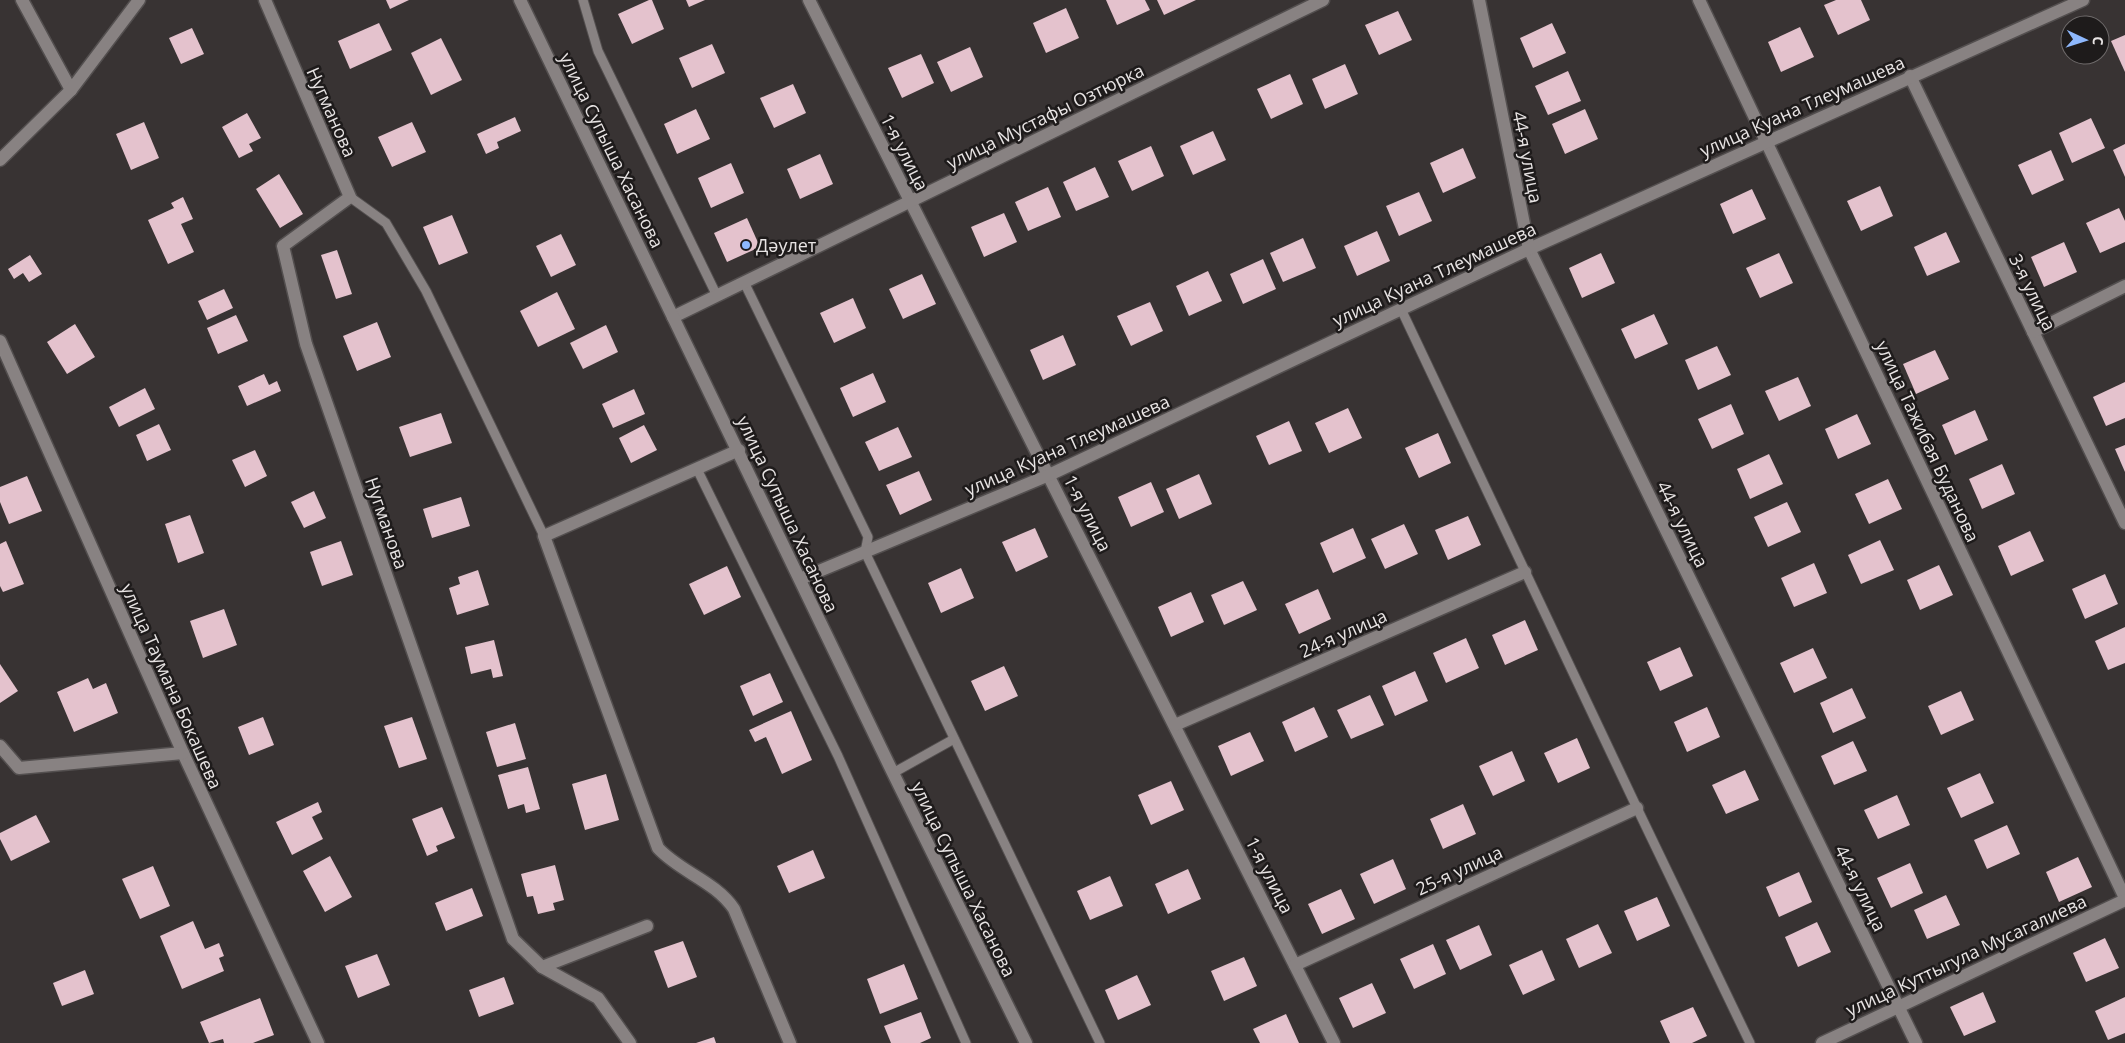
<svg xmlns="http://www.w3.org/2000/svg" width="2125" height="1043" font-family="'Open Sans',sans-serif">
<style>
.building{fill:#e4c2cd}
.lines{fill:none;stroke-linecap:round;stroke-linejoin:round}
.lane-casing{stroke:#534f4f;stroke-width:11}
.street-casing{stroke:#534f4f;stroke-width:15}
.secondary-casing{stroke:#534f4f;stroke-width:15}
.lane{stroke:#888282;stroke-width:9}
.street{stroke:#888282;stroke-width:12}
.secondary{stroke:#888282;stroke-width:12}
.poi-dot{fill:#8eb8fd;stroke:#1e1b1b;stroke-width:2}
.labels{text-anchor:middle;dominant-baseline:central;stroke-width:5;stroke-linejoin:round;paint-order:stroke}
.street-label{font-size:18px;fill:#e8e4e4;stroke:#1e1b1b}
.poi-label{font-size:18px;fill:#e8e4e4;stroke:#1e1b1b;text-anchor:start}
</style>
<rect width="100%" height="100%" fill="#383333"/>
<g class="building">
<path d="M386 0H409L390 9Z"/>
<path d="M649 0H652L664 29 632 44 618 14Z"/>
<path d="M686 0H705L689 7Z"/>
<path d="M1106 0H1145L1150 10 1117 25Z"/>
<path d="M1157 0H1196L1164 15Z"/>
<path d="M1836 0H1861L1870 20 1838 35 1824 5Z"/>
<path d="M1066 8 1079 38 1046 53 1033 23Z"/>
<path d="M1398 11 1412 40 1379 55 1365 25Z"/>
<path d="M379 23 392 50 350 69 338 41Z"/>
<path d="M1552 23 1566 53 1533 68 1520 38Z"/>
<path d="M1800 27 1814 57 1781 72 1768 42Z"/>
<path d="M192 28 204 54 181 64 169 38Z"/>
<path d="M2125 35V72L2111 41Z"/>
<path d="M441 38 462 80 431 95 411 53Z"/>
<path d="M712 44 725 73 692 88 679 58Z"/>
<path d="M970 47 983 77 951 92 937 62Z"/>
<path d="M921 54 934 83 902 98 888 68Z"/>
<path d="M1345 64 1358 94 1325 109 1312 79Z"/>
<path d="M1568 71 1581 101 1548 115 1535 86Z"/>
<path d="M1290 74 1303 104 1271 119 1257 89Z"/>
<path d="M793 84 806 113 774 128 760 98Z"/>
<path d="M696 109 710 139 677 154 664 124Z"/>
<path d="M1585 109 1598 139 1565 154 1552 124Z"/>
<path d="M247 113 261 138 249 144 253 151 239 158 222 127Z"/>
<path d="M515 117 521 131 497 142 499 148 486 154 477 134Z"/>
<path d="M2091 118 2105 148 2072 163 2059 133Z"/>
<path d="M144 122 159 158 131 170 116 134Z"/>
<path d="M412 122 426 152 392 167 378 137Z"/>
<path d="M1213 131 1226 160 1193 175 1180 146Z"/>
<path d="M2125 144V177L2113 150Z"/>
<path d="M1151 146 1164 176 1132 191 1118 161Z"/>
<path d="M1463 148 1476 178 1443 193 1430 163Z"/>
<path d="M2051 150 2064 180 2032 195 2018 165Z"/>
<path d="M820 154 833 184 800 199 787 169Z"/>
<path d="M731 163 744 193 711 208 698 178Z"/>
<path d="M1095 167 1109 197 1076 211 1063 182Z"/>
<path d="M279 174 303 214 280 228 256 189Z"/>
<path d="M1880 186 1893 216 1861 231 1847 201Z"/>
<path d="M1048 187 1061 217 1028 231 1015 202Z"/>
<path d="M1752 189 1766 219 1733 234 1720 204Z"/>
<path d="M1419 192 1432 221 1399 236 1386 206Z"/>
<path d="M183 197 193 219 181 224 194 252 168 264 148 220 174 208 171 203Z"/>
<path d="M2119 208 2125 221V242L2100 253 2086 223Z"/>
<path d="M1004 213 1017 242 984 257 971 227Z"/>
<path d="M452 215 468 253 439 265 423 227Z"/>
<path d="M747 218 760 247 727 262 714 233Z"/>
<path d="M1377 231 1390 261 1357 276 1344 246Z"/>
<path d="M1946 232 1960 262 1927 276 1914 247Z"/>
<path d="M561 234 576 265 551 277 536 246Z"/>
<path d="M1303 238 1316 268 1283 282 1270 253Z"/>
<path d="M2064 242 2077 272 2044 287 2031 257Z"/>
<path d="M337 250 352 294 336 299 321 255Z"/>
<path d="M1601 253 1615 283 1582 298 1569 268Z"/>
<path d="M1779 253 1793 283 1760 298 1746 268Z"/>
<path d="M30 255 42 274 29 282 23 273 14 279 8 269Z"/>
<path d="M1263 259 1276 289 1243 304 1230 274Z"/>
<path d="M1208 271 1222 301 1189 316 1176 286Z"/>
<path d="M922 274 936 304 903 319 889 289Z"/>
<path d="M224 289 233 308 207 320 198 301Z"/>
<path d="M557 292 575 329 538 347 520 311Z"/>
<path d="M853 298 866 328 834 343 820 313Z"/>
<path d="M1150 302 1163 331 1131 346 1117 316Z"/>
<path d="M1654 314 1668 344 1635 359 1621 329Z"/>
<path d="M236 315 248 341 218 354 207 328Z"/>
<path d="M377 322 391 357 357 371 343 336Z"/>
<path d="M75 324 95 357 67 374 47 342Z"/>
<path d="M606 325 618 352 583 369 570 343Z"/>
<path d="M1063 335 1076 365 1043 380 1030 350Z"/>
<path d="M1717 346 1731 375 1698 390 1685 360Z"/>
<path d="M1935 350 1949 379 1916 394 1903 364Z"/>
<path d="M873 373 886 402 853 417 840 388Z"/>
<path d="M264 374 269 385 277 381 281 391 247 406 238 386Z"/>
<path d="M1798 377 1811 406 1779 421 1765 391Z"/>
<path d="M2125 382V418L2106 426 2093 397Z"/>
<path d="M145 388 155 409 119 427 109 407Z"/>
<path d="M634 389 645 414 613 428 602 404Z"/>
<path d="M1731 404 1744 434 1712 449 1698 419Z"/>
<path d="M1348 408 1362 438 1329 453 1315 423Z"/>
<path d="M1975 410 1988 440 1955 455 1942 425Z"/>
<path d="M441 413 452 443 410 457 399 427Z"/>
<path d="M1857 414 1871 444 1838 459 1825 429Z"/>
<path d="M1289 421 1302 451 1269 465 1256 436Z"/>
<path d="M159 424 171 450 147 461 136 435Z"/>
<path d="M644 425 657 450 631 463 619 438Z"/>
<path d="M898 427 912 457 879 471 865 442Z"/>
<path d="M1438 433 1451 463 1419 478 1405 448Z"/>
<path d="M2125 445V472L2115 449Z"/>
<path d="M255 450 267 476 245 487 232 460Z"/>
<path d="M1769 454 1783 484 1750 499 1737 469Z"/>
<path d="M2002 464 2015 494 1982 509 1969 479Z"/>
<path d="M919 471 932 500 900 515 886 485Z"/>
<path d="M1199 474 1212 504 1179 519 1166 489Z"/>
<path d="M27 476 42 511 9 524 0 502V487Z"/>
<path d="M1888 479 1902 509 1869 524 1855 494Z"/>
<path d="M1151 482 1164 512 1131 527 1118 497Z"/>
<path d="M314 491 326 518 304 528 291 502Z"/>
<path d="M461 497 470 526 432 538 423 509Z"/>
<path d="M1787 502 1801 532 1768 547 1754 517Z"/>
<path d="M190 515 204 553 178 563 165 524Z"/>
<path d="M1468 516 1481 545 1448 560 1435 530Z"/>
<path d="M1404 524 1418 554 1385 569 1371 539Z"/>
<path d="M1035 528 1048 557 1016 572 1002 542Z"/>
<path d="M1353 528 1366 558 1333 573 1320 543Z"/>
<path d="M2030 531 2044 561 2011 576 1998 546Z"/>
<path d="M1880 540 1894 570 1861 584 1848 555Z"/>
<path d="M6 541 24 584 3 592 0 586V544Z"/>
<path d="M341 541 353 575 322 586 310 552Z"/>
<path d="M1814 563 1827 593 1794 607 1781 578Z"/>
<path d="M1939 565 1953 595 1920 610 1907 580Z"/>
<path d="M727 566 741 597 704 615 689 584Z"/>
<path d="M961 568 974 598 941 613 928 583Z"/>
<path d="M478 570 489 605 457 615 449 588 460 584 458 577Z"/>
<path d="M2105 574 2118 604 2085 619 2072 589Z"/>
<path d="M1243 581 1257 610 1224 625 1211 595Z"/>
<path d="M1318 589 1331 619 1299 634 1285 604Z"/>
<path d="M1191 592 1204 622 1171 637 1158 607Z"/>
<path d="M224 609 237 645 203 658 190 621Z"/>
<path d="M1525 620 1538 650 1505 665 1492 635Z"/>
<path d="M2125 627V663L2108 670 2095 641Z"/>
<path d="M1466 638 1479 668 1446 683 1433 653Z"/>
<path d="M494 640 503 676 493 678 491 669 471 674 465 647Z"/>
<path d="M1680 647 1693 676 1660 691 1647 662Z"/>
<path d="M1813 648 1827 678 1794 693 1780 663Z"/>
<path d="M0 664 18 691 0 703Z"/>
<path d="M1004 666 1018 696 985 711 971 681Z"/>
<path d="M1415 671 1428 701 1395 716 1382 686Z"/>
<path d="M770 673 783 702 753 716 740 686Z"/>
<path d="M88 678 93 689 106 683 118 713 74 732 57 692Z"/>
<path d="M1852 688 1866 718 1833 733 1820 703Z"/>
<path d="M1961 691 1974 720 1941 735 1928 706Z"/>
<path d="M1370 695 1384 725 1351 739 1337 710Z"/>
<path d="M1314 707 1328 737 1295 752 1282 722Z"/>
<path d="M1707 707 1720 737 1687 752 1674 722Z"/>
<path d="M791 711 812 760 782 774 766 737 755 742 749 730Z"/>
<path d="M263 717 274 745 249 755 238 727Z"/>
<path d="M412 717 427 759 399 768 384 726Z"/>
<path d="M515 723 526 759 497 767 486 732Z"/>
<path d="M1250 732 1264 761 1231 776 1218 746Z"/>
<path d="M1577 738 1590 768 1558 783 1544 753Z"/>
<path d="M1853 741 1867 771 1834 785 1821 756Z"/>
<path d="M1512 751 1525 781 1493 796 1479 766Z"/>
<path d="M528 767 540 809 526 813 524 804 508 809 498 775Z"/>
<path d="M1745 770 1759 800 1726 814 1712 785Z"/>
<path d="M1980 773 1994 803 1961 818 1947 788Z"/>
<path d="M606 774 619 820 585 830 572 784Z"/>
<path d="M1171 781 1184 810 1151 825 1138 795Z"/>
<path d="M1897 795 1910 825 1878 839 1864 810Z"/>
<path d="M318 802 322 812 312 817 323 839 292 855 276 822Z"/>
<path d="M1463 804 1476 834 1443 849 1430 819Z"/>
<path d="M442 807 455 838 436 846 438 851 427 856 412 819Z"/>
<path d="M36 815 50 842 11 861 0 839V833Z"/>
<path d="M2007 825 2020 854 1987 869 1974 840Z"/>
<path d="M813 850 825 878 789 893 777 866Z"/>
<path d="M330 856 352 897 325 912 303 871Z"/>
<path d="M2078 857 2092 887 2059 902 2046 872Z"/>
<path d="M1393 859 1406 889 1374 904 1360 874Z"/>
<path d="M1910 863 1923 893 1891 908 1877 878Z"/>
<path d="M555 865 564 900 553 903 555 910 538 914 533 896 527 897 521 874Z"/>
<path d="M153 866 170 906 140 919 122 879Z"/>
<path d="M1188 869 1201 899 1168 914 1155 884Z"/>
<path d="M1799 872 1812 902 1779 917 1766 887Z"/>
<path d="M1110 876 1123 906 1090 920 1077 891Z"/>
<path d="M472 888 483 916 446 931 435 903Z"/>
<path d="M1341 889 1355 919 1322 934 1308 904Z"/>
<path d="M1946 895 1960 925 1927 939 1914 910Z"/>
<path d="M1657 897 1670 926 1637 941 1624 911Z"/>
<path d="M193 921 205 949 219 943 224 956 219 958 224 971 182 989 160 936Z"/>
<path d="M1817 922 1831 952 1798 967 1785 937Z"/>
<path d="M1598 924 1612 953 1579 968 1566 939Z"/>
<path d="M1479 925 1492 955 1460 970 1446 940Z"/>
<path d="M2105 938 2119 968 2086 982 2073 953Z"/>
<path d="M683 941 697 977 668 988 654 951Z"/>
<path d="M1433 944 1446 974 1414 989 1400 959Z"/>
<path d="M1542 950 1555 980 1523 995 1509 965Z"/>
<path d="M377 954 390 985 358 998 345 966Z"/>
<path d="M1244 957 1257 986 1224 1001 1211 971Z"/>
<path d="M904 964 918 999 880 1014 867 979Z"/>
<path d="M85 970 94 994 62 1006 53 983Z"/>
<path d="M1137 975 1151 1005 1118 1020 1105 990Z"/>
<path d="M504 977 514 1004 479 1017 469 990Z"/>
<path d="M1372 983 1386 1013 1353 1028 1339 998Z"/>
<path d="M1983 992 1996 1022 1964 1036 1950 1007Z"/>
<path d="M2125 997V1033L2108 1040 2095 1011Z"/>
<path d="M260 998 274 1035 253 1043H224L223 1039 209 1043 200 1022Z"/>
<path d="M1693 1007 1707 1036 1692 1043H1670L1660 1021Z"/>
<path d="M921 1012 931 1038 920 1043H891L884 1026Z"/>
<path d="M1286 1014 1299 1043H1260L1253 1029Z"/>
<path d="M714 1037 716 1043H696Z"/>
</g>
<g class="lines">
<g class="lane-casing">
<g id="lane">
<path d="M583 0 598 51 717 296"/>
<path d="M350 197 386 223 426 291 544 536"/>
<path d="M744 282 868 537 865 552 1100 1043"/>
<path d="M1401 309 1637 808 1750 1043"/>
<path d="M697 469 838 756 966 1043"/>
<path d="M893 773 954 739"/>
</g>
</g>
<g class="street-casing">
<g id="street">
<path d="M22 0 71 90"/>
<path d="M265 0 350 197 283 246 306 344 513 939 542 967 598 998 630 1043"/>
<path d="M809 0 1334 1043"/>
<path d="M1479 0 1529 249 1916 1043"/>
<path d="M1699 0 2125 898"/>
<path d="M1910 76 2125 523"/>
<path d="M0 160 71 90 139 0"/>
<path d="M673 317 1323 0"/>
<path d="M2033 332 2125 286"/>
<path d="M0 341 183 753 318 1043"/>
<path d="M739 450 544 536 658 848C680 872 715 881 734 909L790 1043"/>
<path d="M800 579 1049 475 1529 249 2083 0"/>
<path d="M1175 725 1525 572"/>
<path d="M0 746 19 768 183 753"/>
<path d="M1295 965 1637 808"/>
<path d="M542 967 647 926"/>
<path d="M1822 1043 2125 900"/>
</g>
</g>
<g class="secondary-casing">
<path id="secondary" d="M520 0 893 773 1026 1043"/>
</g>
<use href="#lane" class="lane"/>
<use href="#street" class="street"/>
<use href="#secondary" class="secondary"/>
</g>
<circle class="poi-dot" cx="746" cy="245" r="5"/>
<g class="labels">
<g class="street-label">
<text transform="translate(1802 106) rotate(-24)">улица Куана Тлеумашева</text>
<text transform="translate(332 112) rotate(66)">Нугманова</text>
<text transform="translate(1045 116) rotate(-26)">улица Мустафы Озтюрка</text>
<text transform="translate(612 150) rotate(64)">улица Супыша Хасанова</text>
<text transform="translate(905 152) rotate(63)">1-я улица</text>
<text transform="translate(1528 157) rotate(79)">44-я улица</text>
<text transform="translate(1434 274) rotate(-25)">улица Куана Тлеумашева</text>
<text transform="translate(2033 292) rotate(64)">3-я улица</text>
<text transform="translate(1928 441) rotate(65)">улица Тажибая Буданова</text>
<text transform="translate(1067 445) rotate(-24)">улица Куана Тлеумашева</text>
<text transform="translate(1088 513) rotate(63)">1-я улица</text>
<text transform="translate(788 514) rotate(65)">улица Супыша Хасанова</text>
<text transform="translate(387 523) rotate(71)">Нугманова</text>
<text transform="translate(1683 524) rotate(64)">44-я улица</text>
<text transform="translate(1343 633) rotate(-24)">24-я улица</text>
<text transform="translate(172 686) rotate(66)">улица Таумана Бокашева</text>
<text transform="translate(1459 870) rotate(-25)">25-я улица</text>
<text transform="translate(1270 875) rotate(63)">1-я улица</text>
<text transform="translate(964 879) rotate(64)">улица Супыша Хасанова</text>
<text transform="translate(1861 888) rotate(64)">44-я улица</text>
<text transform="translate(1966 955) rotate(-25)">улица Куттыгула Мусагалиева</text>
</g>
<g class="poi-label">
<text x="756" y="245">Дәулет</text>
</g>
</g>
<g transform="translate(2085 40) rotate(94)"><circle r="24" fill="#1e1b1b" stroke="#6f6b6b"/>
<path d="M0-4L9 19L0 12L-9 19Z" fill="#8eb8fd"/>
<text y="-8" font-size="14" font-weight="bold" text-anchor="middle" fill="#e8e4e4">С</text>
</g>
</svg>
